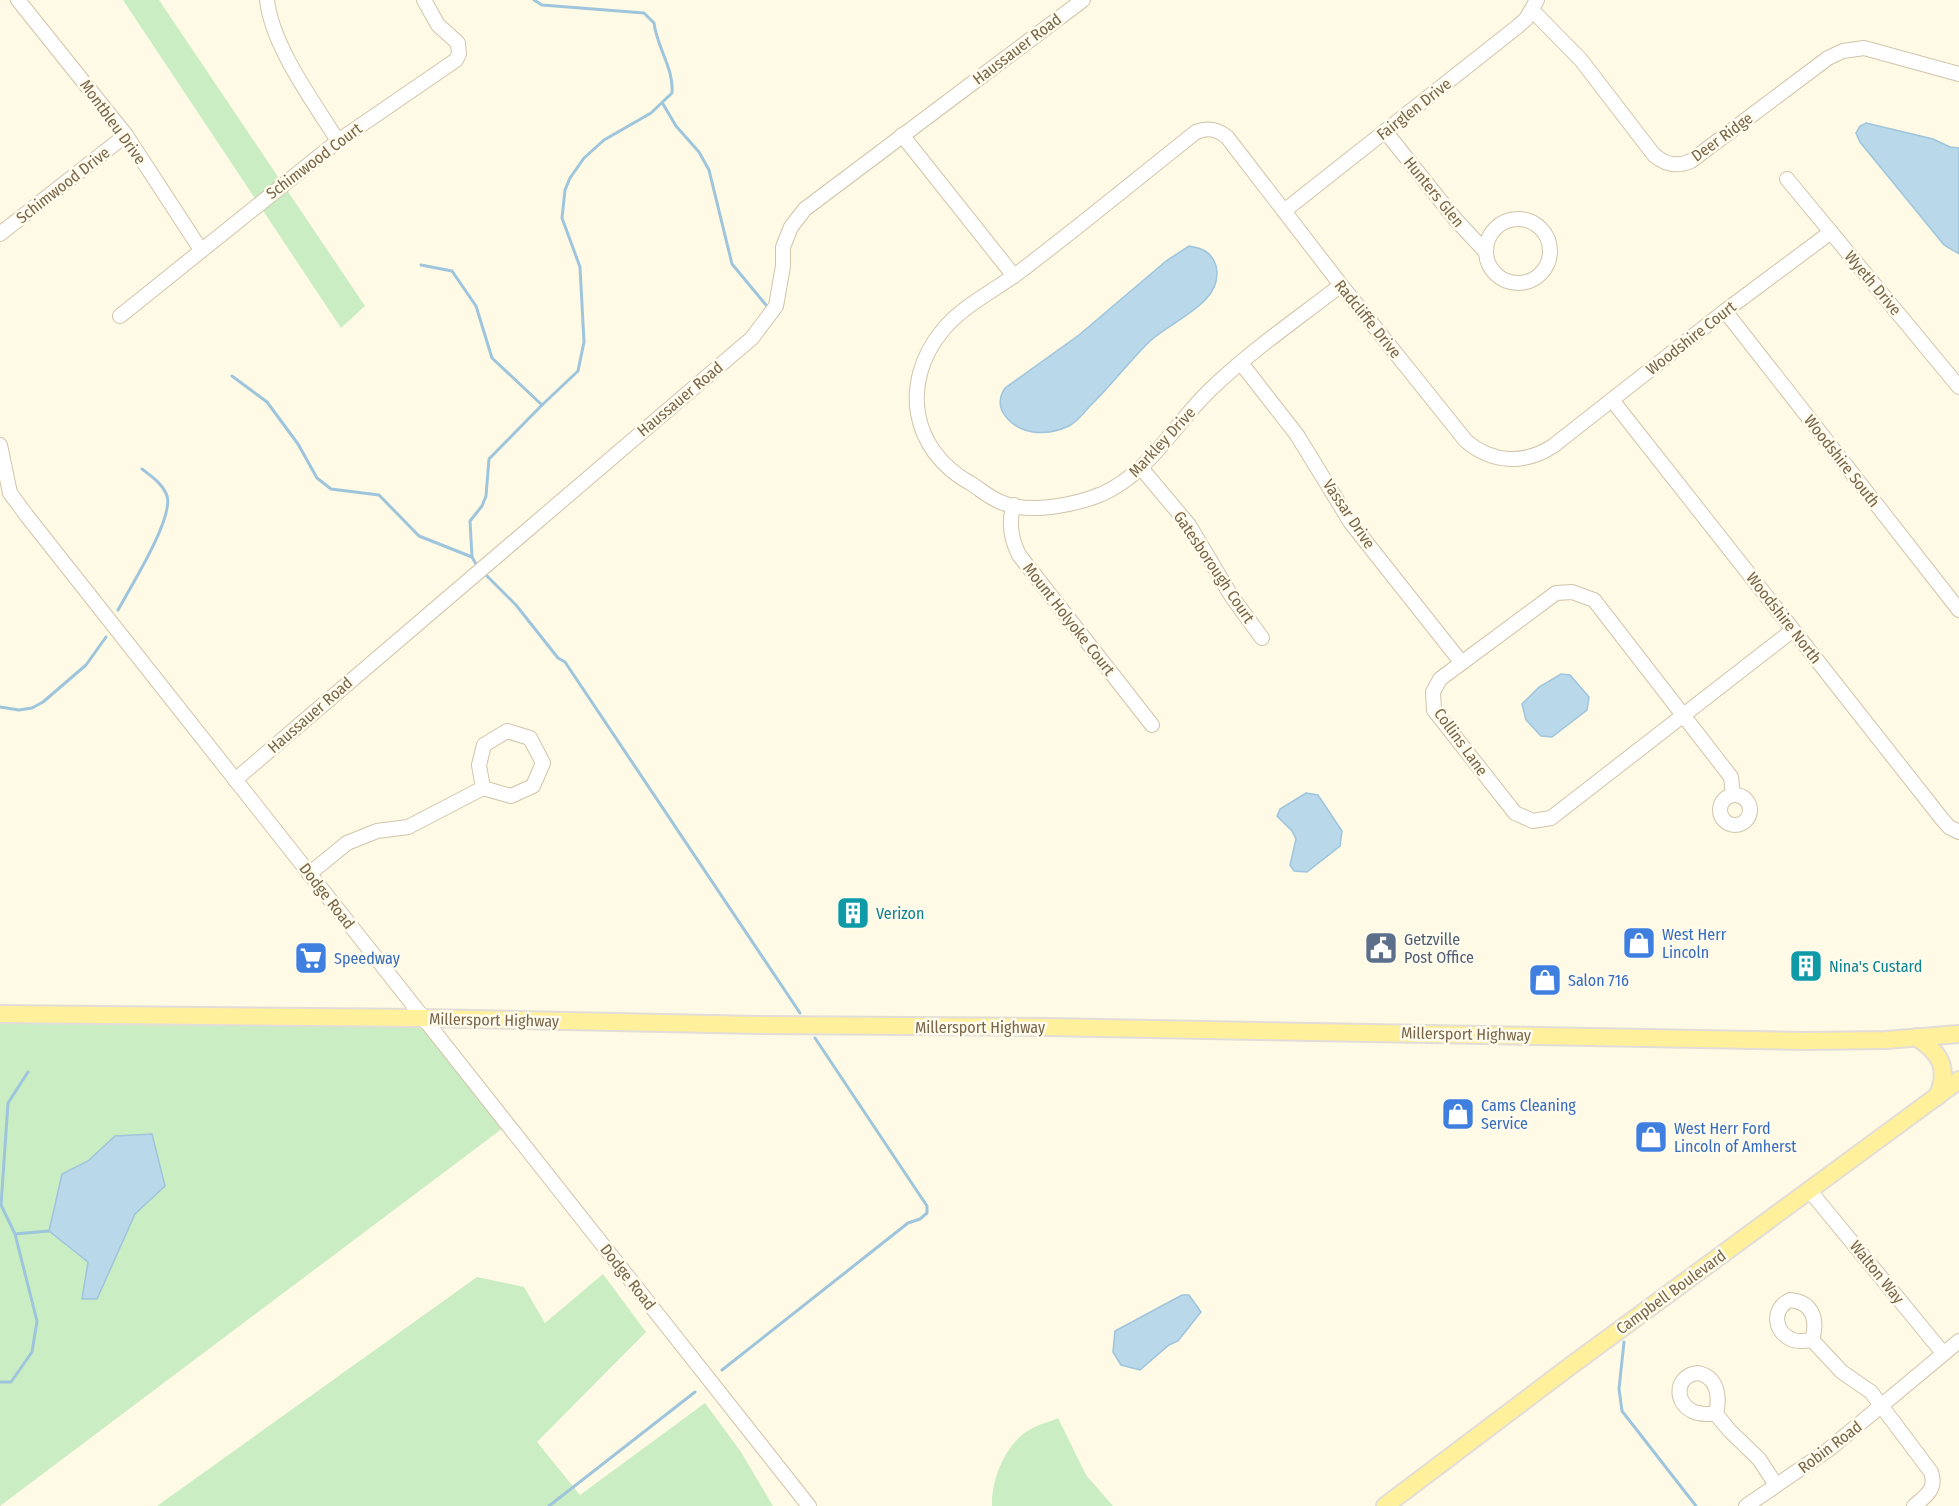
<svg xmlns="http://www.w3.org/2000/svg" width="1959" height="1506" font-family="'Fira Sans Condensed',sans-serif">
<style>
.green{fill:#cbedc3}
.water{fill:#b9d8e9;stroke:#9ec5dc;stroke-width:1.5}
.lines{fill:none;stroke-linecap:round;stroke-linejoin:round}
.stream{stroke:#9ec5dc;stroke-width:3}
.minor-casing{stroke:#d1c4aa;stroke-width:16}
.major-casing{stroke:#e2ddd7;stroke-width:20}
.minor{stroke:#fff;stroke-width:14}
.major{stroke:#fff09c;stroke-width:16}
.labels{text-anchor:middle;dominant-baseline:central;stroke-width:5;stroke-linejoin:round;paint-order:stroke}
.street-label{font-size:16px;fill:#7a6548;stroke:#fffcee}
.culture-label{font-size:16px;fill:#0d838f;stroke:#fffcee;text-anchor:start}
.shop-label{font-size:16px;fill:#366cbe;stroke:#fffcee;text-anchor:start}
.service-label{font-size:16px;fill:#4e5e75;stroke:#fffcee;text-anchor:start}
</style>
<rect width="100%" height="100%" fill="#fefae6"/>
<g class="green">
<path d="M123 0H159L365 306 341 328Z"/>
<path d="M0 1014 423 1018 507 1125 0 1506Z"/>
<path d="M603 1274 646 1332 537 1442 580 1495 705 1403 741 1452 773 1506H157L477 1277 524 1287 545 1323Z"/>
<path d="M1058 1418 1086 1475 1113 1506H992C991 1479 1006 1442 1031 1429 1039 1424 1049 1422 1058 1418Z"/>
</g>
<g class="water">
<path d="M1866 123 1933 139 1950 147 1959 148V254L1944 245 1860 142 1856 133 1860 126Z"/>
<path d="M1189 246C1202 248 1212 252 1216 266 1225 304 1169 321 1148 343 1127 364 1110 387 1089 407 1083 414 1077 422 1069 426 1058 431 1046 434 1033 432 1011 428 991 409 1005 388L1079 335 1166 261Z"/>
<path d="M1561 674 1570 675 1589 697 1587 710 1552 737 1541 736 1526 720 1522 704 1539 687Z"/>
<path d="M1306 793 1318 795 1342 831 1340 846 1307 872 1294 871 1290 865 1296 839 1292 831 1277 816 1280 809Z"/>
<path d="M152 1134 165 1186 135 1214 97 1299H82L88 1262 49 1231 62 1174 88 1161 115 1136Z"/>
<path d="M1182 1295H1189L1201 1312 1178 1341 1169 1345 1140 1370 1121 1365 1113 1352 1115 1331Z"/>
</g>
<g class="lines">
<g class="stream">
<path d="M663 104 676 126 699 152 709 170 732 264 766 305"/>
<path d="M421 265 452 271 476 306 492 358 542 405"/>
<path d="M232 376 267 402 298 444 317 478 331 489 379 495 419 536 472 557"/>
<path d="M477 566 472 557 470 521 482 506 486 496 489 459 542 405 578 371 584 342 580 267 562 218 565 190 570 178 584 158 604 140 651 113 672 93C674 68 657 48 654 23L644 13 542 5 534 0"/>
<path d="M484 573 516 605 558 658 565 662 800 1013"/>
<path d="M118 610C130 588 174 518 167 496 163 484 151 476 142 469"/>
<path d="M0 707 19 710 32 708 43 702 86 665 106 637"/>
<path d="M15 1234 49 1231"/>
<path d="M1624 1342 1619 1389 1622 1411 1696 1506"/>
<path d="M722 1370 908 1223 920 1219 927 1213V1206L815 1038"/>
<path d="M0 1382H11L32 1352 37 1321 15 1234 1 1205 8 1103 28 1072"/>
<path d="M549 1506 695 1392"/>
</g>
<g class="minor-casing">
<g id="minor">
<path d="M18 0 126 135 201 250"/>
<path d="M267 0C272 46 313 101 338 141"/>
<path d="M1532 10 1581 60 1654 155C1666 165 1677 167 1691 161L1828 58 1843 51 1864 48 1959 74"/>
<path d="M1385 131 1456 220 1485 251"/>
<path d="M902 135 1014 276"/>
<path d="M1787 179 1959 387"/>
<path d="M1284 211 1517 27 1526 19 1537 0"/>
<circle cx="1518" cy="251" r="32"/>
<path d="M0 234 126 135"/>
<path d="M1341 285C1296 320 1249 352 1209 391 1173 426 1149 473 1102 494 1075 505 1031 514 1003 503 991 499 980 489 970 483 911 450 900 383 942 331 963 305 996 290 1022 270 1081 225 1138 178 1196 132 1208 127 1217 129 1227 137L1341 285 1466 441C1492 463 1524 465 1553 446L1725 311 1831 232"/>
<path d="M1725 311 1959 610"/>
<path d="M120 316 338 141 456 60 459 54 458 43 438 25 424 0"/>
<path d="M1241 363 1297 435 1351 523 1461 662"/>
<path d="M1612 400 1942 819 1949 827 1959 832"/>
<path d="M0 445 10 493 27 516 809 1506"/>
<path d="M1141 468 1189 525 1232 597 1262 638"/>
<path d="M1014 505C1008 522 1011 539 1019 555L1152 725"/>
<path d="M235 780 752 338 776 306 783 266V247L791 227 805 209 1083 0"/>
<path d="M1733 795 1731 777 1594 600 1572 592 1556 593 1440 679 1433 692 1434 710 1515 813 1533 821 1551 818 1793 630"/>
<circle cx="1735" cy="810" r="15"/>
<path d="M309 874 347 843 377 831 408 827 483 788 511 796 533 786 543 763 530 738 507 731 484 745 479 765 483 788"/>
<path d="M1810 1191 1943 1353"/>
<path d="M1790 1300C1813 1302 1818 1320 1812 1340 1806 1341 1799 1342 1793 1340 1774 1333 1771 1309 1790 1300Z"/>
<path d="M1812 1340 1842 1372 1871 1392 1931 1472C1937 1489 1926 1496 1914 1506"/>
<path d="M1698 1373C1718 1377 1720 1397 1716 1414 1708 1414 1699 1415 1692 1411 1673 1401 1676 1375 1698 1373Z"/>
<path d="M1716 1414 1729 1430 1759 1459 1776 1485"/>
<path d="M1746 1506 1828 1450 1959 1341"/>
</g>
</g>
<g class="major-casing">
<g id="major">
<path d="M0 1014 423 1018 759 1025 1046 1027 1805 1041 1886 1040 1959 1034"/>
<path d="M1916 1037C1941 1053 1950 1069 1937 1097"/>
<path d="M1385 1506 1569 1367 1959 1080"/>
</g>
</g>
<use href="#minor" class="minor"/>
<use href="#major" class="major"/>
</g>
<defs>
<g id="building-square" transform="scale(1.725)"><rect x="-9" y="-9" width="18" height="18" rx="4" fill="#0f9aa8" stroke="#fffcee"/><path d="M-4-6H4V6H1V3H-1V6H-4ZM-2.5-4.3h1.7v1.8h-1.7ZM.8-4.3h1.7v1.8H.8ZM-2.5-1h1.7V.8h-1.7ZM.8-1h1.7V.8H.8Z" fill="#fff"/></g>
<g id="shop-square" transform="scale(1.725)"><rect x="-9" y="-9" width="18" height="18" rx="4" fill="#3f7fe0" stroke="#fffcee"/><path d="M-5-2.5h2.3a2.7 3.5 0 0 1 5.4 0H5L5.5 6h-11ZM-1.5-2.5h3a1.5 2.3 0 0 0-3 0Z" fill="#fff"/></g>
<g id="civic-square" transform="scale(1.725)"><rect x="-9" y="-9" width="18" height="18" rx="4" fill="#5c6f8a" stroke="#fffcee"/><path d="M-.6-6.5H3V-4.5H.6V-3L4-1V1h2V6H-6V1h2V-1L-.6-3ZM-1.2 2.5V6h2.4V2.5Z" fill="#fff"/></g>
<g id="supermarket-square" transform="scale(1.725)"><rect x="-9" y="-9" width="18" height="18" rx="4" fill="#3f7fe0" stroke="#fffcee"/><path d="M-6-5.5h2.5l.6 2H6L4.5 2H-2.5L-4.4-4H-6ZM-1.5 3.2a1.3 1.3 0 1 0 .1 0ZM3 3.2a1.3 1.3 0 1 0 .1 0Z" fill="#fff"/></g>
</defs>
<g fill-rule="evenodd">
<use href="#building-square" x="853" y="913"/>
<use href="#shop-square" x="1639" y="943"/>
<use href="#civic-square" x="1381" y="948"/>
<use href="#supermarket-square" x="311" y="958"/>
<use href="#building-square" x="1806" y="966"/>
<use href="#shop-square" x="1545" y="980"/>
<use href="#shop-square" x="1458" y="1114"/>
<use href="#shop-square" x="1651" y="1137"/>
</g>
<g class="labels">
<g class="street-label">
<text transform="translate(1017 49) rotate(-37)">Haussauer Road</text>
<text transform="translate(1414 109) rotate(-38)">Fairglen Drive</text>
<text transform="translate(113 122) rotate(54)">Montbleu Drive</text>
<text transform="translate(1722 137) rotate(-36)">Deer Ridge</text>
<text transform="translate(314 161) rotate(-37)">Schimwood Court</text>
<text transform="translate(63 185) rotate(-38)">Schimwood Drive</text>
<text transform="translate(1434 192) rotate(51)">Hunters Glen</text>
<text transform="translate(1873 283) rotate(50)">Wyeth Drive</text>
<text transform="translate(1368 319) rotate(51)">Radcliffe Drive</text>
<text transform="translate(1691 338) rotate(-38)">Woodshire Court</text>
<text transform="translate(680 399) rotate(-40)">Haussauer Road</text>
<text transform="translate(1162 442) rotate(-47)">Markley Drive</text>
<text transform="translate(1842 461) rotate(52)">Woodshire South</text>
<text transform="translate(1349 514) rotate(56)">Vassar Drive</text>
<text transform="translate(1214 567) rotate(56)">Gatesborough Court</text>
<text transform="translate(1784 618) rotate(52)">Woodshire North</text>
<text transform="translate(1069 619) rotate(52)">Mount Holyoke Court</text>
<text transform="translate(310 715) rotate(-41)">Haussauer Road</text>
<text transform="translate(1461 742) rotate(54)">Collins Lane</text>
<text transform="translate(327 896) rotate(52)">Dodge Road</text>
<text transform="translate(494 1020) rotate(1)">Millersport Highway</text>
<text x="980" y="1027">Millersport Highway</text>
<text transform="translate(1466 1034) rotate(1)">Millersport Highway</text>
<text transform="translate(1877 1272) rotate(51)">Walton Way</text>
<text transform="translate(628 1277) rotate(52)">Dodge Road</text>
<text transform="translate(1671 1292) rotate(-36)">Campbell Boulevard</text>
<text transform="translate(1830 1447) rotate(-37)">Robin Road</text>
</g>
<g class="culture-label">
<text x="876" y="913">Verizon</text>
<text x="1829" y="966">Nina's Custard</text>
</g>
<g class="shop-label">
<text x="1662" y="934">West Herr<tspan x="1662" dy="18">Lincoln</tspan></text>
<text x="334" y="958">Speedway</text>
<text x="1568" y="980">Salon 716</text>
<text x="1481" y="1105">Cams Cleaning<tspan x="1481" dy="18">Service</tspan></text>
<text x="1674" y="1128">West Herr Ford<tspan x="1674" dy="18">Lincoln of Amherst</tspan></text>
</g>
<g class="service-label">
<text x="1404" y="939">Getzville<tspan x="1404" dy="18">Post Office</tspan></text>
</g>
</g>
</svg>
